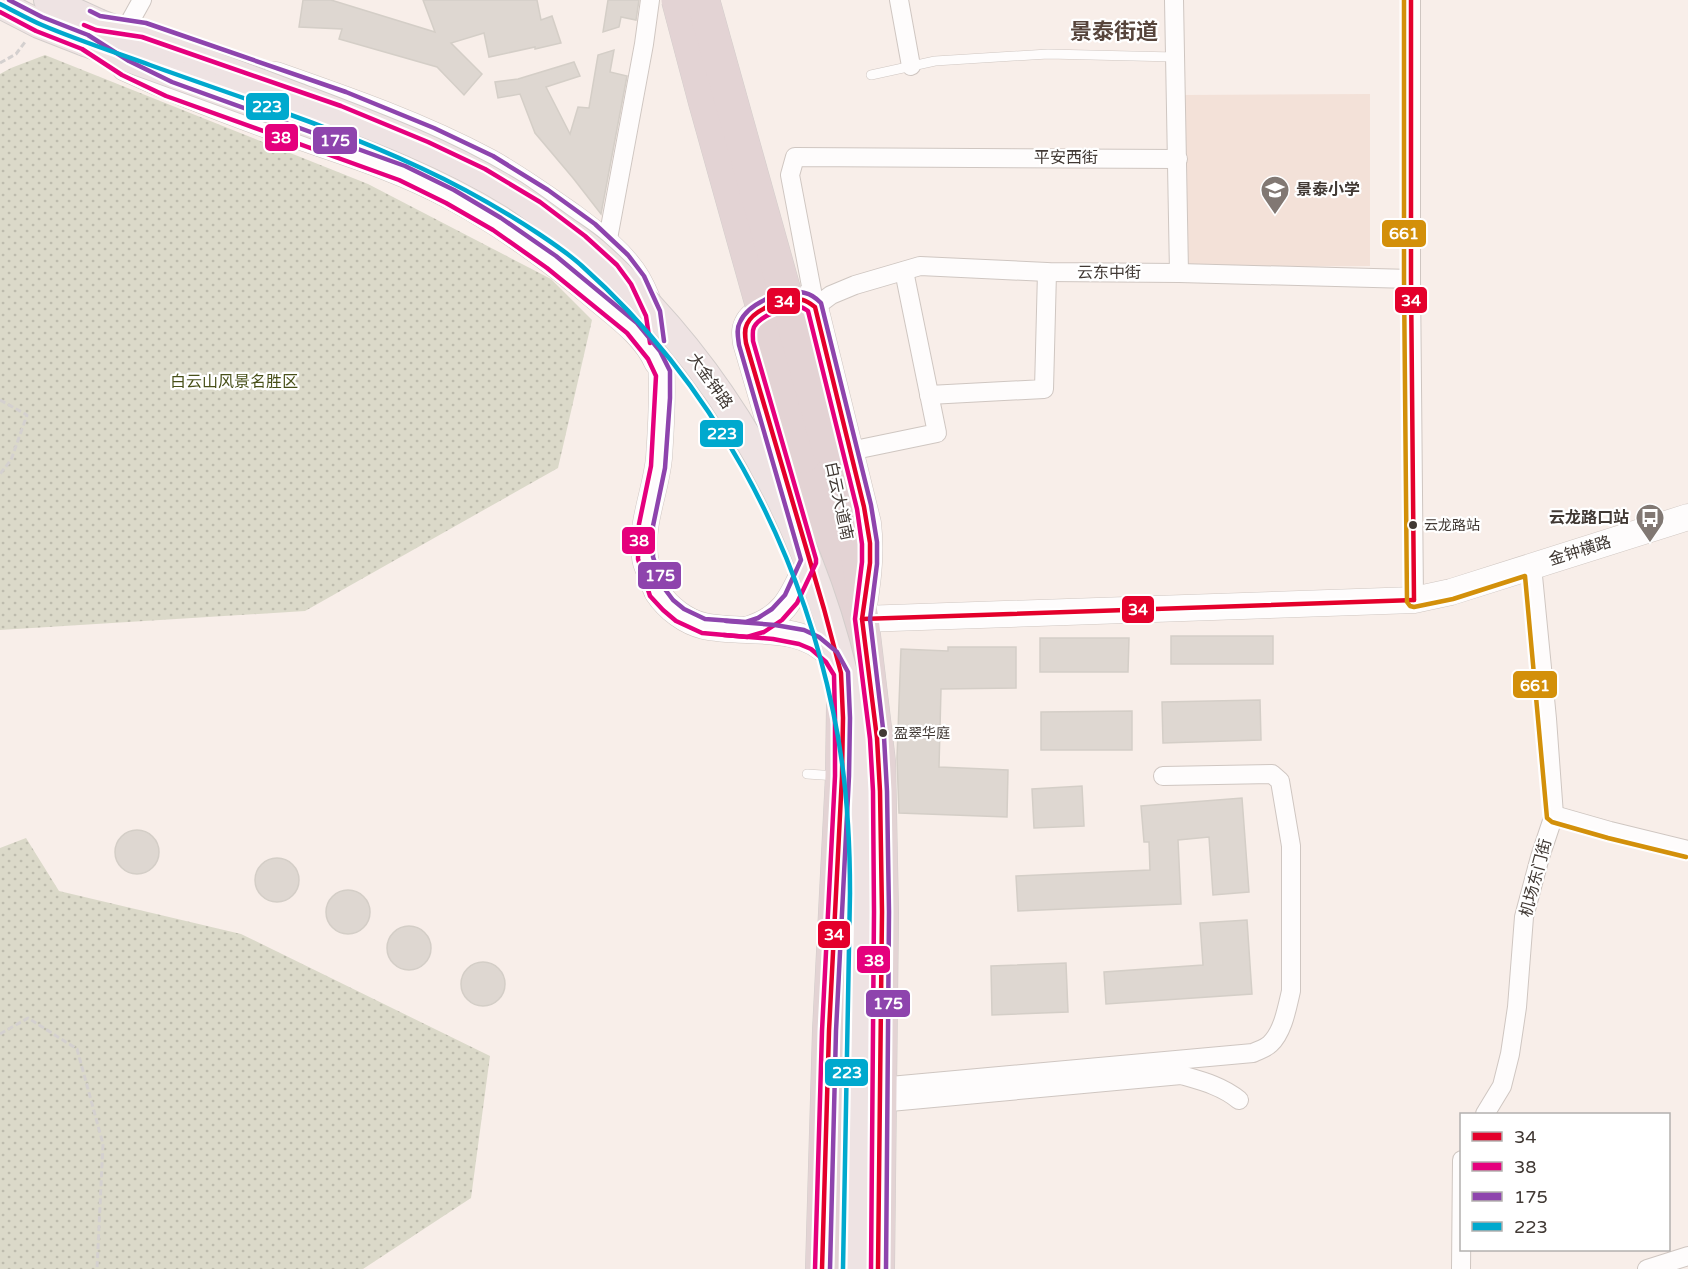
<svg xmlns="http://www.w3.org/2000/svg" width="1688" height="1269" font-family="'Varela Round','Noto Sans SC',sans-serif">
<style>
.built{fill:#f3e1d8}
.park{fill:url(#park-dots)}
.building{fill:#ded7d1;stroke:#d4cec7;stroke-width:1.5}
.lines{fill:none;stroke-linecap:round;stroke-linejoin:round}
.lane-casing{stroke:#cfc6c1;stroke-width:10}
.street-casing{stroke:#cfc6c1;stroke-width:20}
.secondary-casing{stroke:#cfc6c1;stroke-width:27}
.primary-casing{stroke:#d3cdcb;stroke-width:30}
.highway-casing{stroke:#d3cdcb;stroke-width:34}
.path{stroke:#d4d0cf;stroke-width:3;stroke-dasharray:6 3;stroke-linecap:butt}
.lane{stroke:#fefcfc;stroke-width:9}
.street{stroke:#fefcfc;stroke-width:18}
.secondary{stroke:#fefcfc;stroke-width:26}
.primary{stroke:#eee3e3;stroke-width:28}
.highway{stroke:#e3d3d4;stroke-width:33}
.primary-bridge-casing{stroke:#d3cdcb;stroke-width:30;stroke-linecap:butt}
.highway-bridge-casing{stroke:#d3cdcb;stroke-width:34;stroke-linecap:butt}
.primary-bridge{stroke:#eee3e3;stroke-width:28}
.highway-bridge{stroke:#e3d3d4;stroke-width:33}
.bus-1-casing{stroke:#fff;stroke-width:9}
.bus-2-casing{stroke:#fff;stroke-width:9}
.bus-3-casing{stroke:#fff;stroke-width:9}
.bus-4-casing{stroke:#fff;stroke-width:9}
.bus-5-casing{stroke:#fff;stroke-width:9}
.bus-1{stroke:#e4002b;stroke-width:4.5}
.bus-2{stroke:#e5007d;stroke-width:4.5}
.bus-3{stroke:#8e44ad;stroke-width:4.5}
.bus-4{stroke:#00a9ce;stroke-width:4.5}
.bus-5{stroke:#d3900a;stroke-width:4.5}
.bus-dot{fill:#413934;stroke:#fff;stroke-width:2}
.labels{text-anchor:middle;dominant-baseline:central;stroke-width:4.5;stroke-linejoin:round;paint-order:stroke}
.bus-label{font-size:14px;fill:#413934;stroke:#fff;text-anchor:start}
.street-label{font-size:16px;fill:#413934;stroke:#fff}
.poi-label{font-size:16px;font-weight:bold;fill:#413934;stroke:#fff;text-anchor:start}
.park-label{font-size:16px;fill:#485019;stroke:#fff}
.district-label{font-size:22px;font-weight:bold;fill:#56443b;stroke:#fff}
.line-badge{stroke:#fff;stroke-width:2}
.badge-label{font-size:16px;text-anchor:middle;font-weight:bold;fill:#fff}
</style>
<defs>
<pattern id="park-dots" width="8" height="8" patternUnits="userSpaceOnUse" patternTransform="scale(1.5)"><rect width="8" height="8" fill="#dbd9c9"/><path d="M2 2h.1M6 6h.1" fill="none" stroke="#bdbbad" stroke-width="1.8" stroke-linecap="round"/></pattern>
</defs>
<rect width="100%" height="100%" fill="#f8eee9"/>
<path class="built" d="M1370 94V266L1181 267V95Z"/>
<g class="park">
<path d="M45 55 368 184 551 279 592 320 558 468 305 611 0 630V74L11 68Z"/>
<path d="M26 838 59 891 241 934 490 1056 471 1198 363 1269H0V848Z"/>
</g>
<g class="building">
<path d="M303 0H331L435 32 423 0H537L541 20 552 16 561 43 535 49V47L489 57 484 33 451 43 482 74 464 95 437 67 339 39 342 29 299 27Z"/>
<path d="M608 0H639L636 20 621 17 619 27 603 32Z"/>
<path d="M614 50 610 72 627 76 601 214 573 178 535 133 520 94 498 98 495 82 518 79 574 62 580 76 546 87 570 134 578 107 589 108 598 55Z"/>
<rect x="1171" y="636" width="102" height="28"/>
<path d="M1040 638H1129L1128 672H1040Z"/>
<path d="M948 647H1016V688L941 689 939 767 1008 770 1007 817 899 813 897 758 901 649 948 651Z"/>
<path d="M1260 700 1261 740 1163 743 1162 702Z"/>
<path d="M1132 711V750H1041V712Z"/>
<path d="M1082 786 1084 826 1034 828 1032 789Z"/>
<path d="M1242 798 1249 892 1213 895 1209 837 1178 840 1181 904 1018 911 1016 876 1150 870 1149 842H1144L1141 806Z"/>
<circle cx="137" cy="852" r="22"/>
<circle cx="277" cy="880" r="22"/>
<circle cx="348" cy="912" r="22"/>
<path d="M1247 920 1252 994 1106 1004 1104 972 1203 965 1200 923Z"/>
<circle cx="409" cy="948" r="22"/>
<circle cx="483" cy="984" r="22"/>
<path d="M1066 963 1068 1012 992 1015 991 966Z"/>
</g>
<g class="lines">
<g class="lane-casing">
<g id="lane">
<path d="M871 75 935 61 1048 54 1175 57"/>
<path d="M807 774 837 776"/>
</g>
</g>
<g class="street-casing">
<g id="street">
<path d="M899 0 911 66"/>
<path d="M1174 0 1179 273"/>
<path d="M1411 0V279L1414 600"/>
<path d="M127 27 142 0"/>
<path d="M1178 159 795 157 790 175 815 307 831 295 855 285 920 266 1047 272 1179 273 1411 279"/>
<path d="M607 244 644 44 650 0"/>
<path d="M929 395 1044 389 1047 272"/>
<path d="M850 451 937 433 904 271"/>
<path d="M1554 815 1610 831 1688 850"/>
<path d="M879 1087 1253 1053C1259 1050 1266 1048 1270 1044 1283 1032 1287 1008 1291 991V846L1280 781 1272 774 1163 776"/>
<path d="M879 1103 1181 1075C1202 1081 1222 1086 1239 1100"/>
<path d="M1485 1114 1502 1086 1510 1054 1517 1007 1524 917 1540 857 1554 815 1547 719 1532 566"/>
<path d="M1461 1269 1462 1160"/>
<path d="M1647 1269 1688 1256"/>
</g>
</g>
<g class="secondary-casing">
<g id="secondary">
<path d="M125 68C182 94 240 116 298 136 350 154 402 170 450 196 501 223 548 257 592 294 615 314 645 334 657 362"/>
<path d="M276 75C348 100 422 126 489 162 518 178 546 198 573 217 597 235 623 254 638 280 668 333 663 400 659 458 656 491 640 524 645 557 645 563 649 570 651 575 653 581 655 588 658 593 668 608 686 622 704 626 745 635 800 621 831 656 835 661 838 668 841 673"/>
<path d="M795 511 746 343C745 336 744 330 747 324 753 310 782 299 798 299 805 299 810 303 815 307L868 523C872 556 867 587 862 619L1414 600 1451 592 1688 517"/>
<path d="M749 629C787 617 793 594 809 561"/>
</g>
</g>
<g class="primary-casing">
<g id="primary">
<path d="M48 0 98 23"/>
<path d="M0 4 39 24 85 42"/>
</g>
</g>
<g class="highway-casing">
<g id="highway">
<path d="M828 447 840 501 862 619 879 762 882 912 878 1269"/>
<path d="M804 456 821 537 835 622"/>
<path d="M822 1269 829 1031 842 776 843 706"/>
</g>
</g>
<g class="path">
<path d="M0 63 16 54 25 42"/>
<path d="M0 400 27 415 11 460 0 474"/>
<path d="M0 1034 28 1018 77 1049 103 1144 97 1269"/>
</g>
<use href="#lane" class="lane"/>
<use href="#street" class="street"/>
<use href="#secondary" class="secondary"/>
<use href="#primary" class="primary"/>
<use href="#highway" class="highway"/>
<g class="primary-bridge-casing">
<g id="primary-bridge">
<path d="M98 23C164 47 230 72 297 97 371 125 445 152 513 194 530 205 547 218 564 230 574 237 585 244 594 252 770 408 863 633 868 867L860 1269"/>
<path d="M85 42 337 133"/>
</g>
</g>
<g class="highway-bridge-casing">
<g id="highway-bridge">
<path d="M678 0 705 102 804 456"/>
<path d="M703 0 828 447"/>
</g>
</g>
<use href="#primary-bridge" class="primary-bridge"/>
<use href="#highway-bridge" class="highway-bridge"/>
<g class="bus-1-casing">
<g id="bus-1">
<path d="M1411 0V279L1414 600"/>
<path d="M862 619 1414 600"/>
<path d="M822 1269 829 1031 842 776 843 718 841 673 824 609 746 343C745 336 744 330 747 324 754 309 787 296 803 300 807 301 811 304 815 307L864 507 870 543V563L862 619 877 738 880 791 882 912 878 1269"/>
</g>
</g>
<g class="bus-2-casing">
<g id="bus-2">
<path d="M0 12 36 31 82 49 122 75 166 96 399 180 446 203 493 230 547 268 627 333 648 359 656 376 651 466 639 524 638 559 650 596 663 610 676 621 702 633 747 637 764 632 782 620 797 603 816 563V559L753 341C753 336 752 331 754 327 760 316 787 305 799 307 803 307 805 309 808 311L857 509 862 544V562L855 619 870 739 873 791 874 912 871 1269"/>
<path d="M84 25 96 30 142 37 341 106 428 142 485 169 540 202 585 236 617 265 631 284 646 316 650 343"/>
<path d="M724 635 773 639 799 644 811 649 826 662 834 675 835 718V776L822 1031 815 1269"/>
</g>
</g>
<g class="bus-3-casing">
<g id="bus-3">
<path d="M9 0 42 17 88 35 129 61 172 82 405 166 454 190 501 218 556 256 637 323 660 351 670 371V398L665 468 653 526V557L664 588 673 600 684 609 705 619 746 622 758 618 772 609 785 595 801 560 739 345C738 337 736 329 740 322 748 303 786 287 805 293 811 294 816 298 821 303L871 505 877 542V564L870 619 884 737 887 791 889 912 886 1269"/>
<path d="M90 11 100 16 146 23 346 92 434 128 493 156 548 190 595 224 628 255 644 276 660 311 664 341"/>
<path d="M726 621 775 625 804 630 819 637 837 652 848 672 850 718 849 776 836 1031 830 1269"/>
</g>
</g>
<g class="bus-4-casing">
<path id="bus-4" d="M0 4C14 11 28 19 42 25 77 40 114 52 150 65 241 98 334 127 421 168 462 187 501 209 539 234 554 244 569 254 582 266 712 382 798 542 833 711 846 771 850 832 850 893L843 1269"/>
</g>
<g class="bus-5-casing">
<path id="bus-5" d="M1404 0V279L1407 602 1410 606 1414 607 1453 599 1525 576 1547 818 1552 822 1608 838 1686 857"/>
</g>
<use href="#bus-1" class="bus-1"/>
<use href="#bus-2" class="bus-2"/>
<use href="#bus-3" class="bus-3"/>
<use href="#bus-4" class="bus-4"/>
<use href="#bus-5" class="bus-5"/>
</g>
<defs>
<g id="school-pin" transform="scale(1.5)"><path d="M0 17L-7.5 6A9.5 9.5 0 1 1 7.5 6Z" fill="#817873" stroke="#fff"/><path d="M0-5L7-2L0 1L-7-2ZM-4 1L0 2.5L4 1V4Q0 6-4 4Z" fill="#fff"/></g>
<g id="bus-pin" transform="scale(1.5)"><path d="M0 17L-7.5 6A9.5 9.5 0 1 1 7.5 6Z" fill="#817873" stroke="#fff"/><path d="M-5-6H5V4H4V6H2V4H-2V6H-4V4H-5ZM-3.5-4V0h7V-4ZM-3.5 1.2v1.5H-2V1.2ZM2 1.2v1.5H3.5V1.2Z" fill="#fff"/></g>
</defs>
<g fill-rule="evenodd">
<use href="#school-pin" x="1275" y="190"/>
<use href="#bus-pin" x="1650" y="518"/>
</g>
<g class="bus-dot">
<circle cx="1413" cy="525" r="5"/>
<circle cx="883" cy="733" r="5"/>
</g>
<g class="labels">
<g class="bus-label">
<text x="1424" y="525">云龙路站</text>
<text x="894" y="733">盈翠华庭</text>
</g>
<g class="street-label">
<text x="1066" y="158">平安西街</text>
<text x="1109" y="273">云东中街</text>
<text transform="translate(710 381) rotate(54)">大金钟路</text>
<text transform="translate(839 501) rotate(78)">白云大道南</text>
<text transform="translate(1580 551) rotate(-17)">金钟横路</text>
<text transform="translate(1536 878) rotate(-75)">机场东门街</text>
</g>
<g class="poi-label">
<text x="1296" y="190">景泰小学</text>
<text x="1629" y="518" text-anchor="end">云龙路口站</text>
</g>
<g class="park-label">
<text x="234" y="382">白云山风景名胜区</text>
</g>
<g class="district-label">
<text x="1114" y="32">景泰街道</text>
</g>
</g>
<g class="line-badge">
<rect x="245" y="92" width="45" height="29" rx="6" fill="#00a9ce"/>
<rect x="264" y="123" width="35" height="29" rx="6" fill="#e5007d"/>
<rect x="312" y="126" width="46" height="29" rx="6" fill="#8e44ad"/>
<rect x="1381" y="219" width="46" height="29" rx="6" fill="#d3900a"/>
<rect x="1394" y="286" width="34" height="28" rx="6" fill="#e4002b"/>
<rect x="766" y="287" width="35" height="28" rx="6" fill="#e4002b"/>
<rect x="699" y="419" width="45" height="29" rx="6" fill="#00a9ce"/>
<rect x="621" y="526" width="35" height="29" rx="6" fill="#e5007d"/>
<rect x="637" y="561" width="45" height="29" rx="6" fill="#8e44ad"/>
<rect x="1121" y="595" width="34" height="29" rx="6" fill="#e4002b"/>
<rect x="1512" y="670" width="46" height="29" rx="6" fill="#d3900a"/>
<rect x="817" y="920" width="34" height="29" rx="6" fill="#e4002b"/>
<rect x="856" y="945" width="35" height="29" rx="6" fill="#e5007d"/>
<rect x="865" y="989" width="46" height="29" rx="6" fill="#8e44ad"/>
<rect x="824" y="1058" width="45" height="29" rx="6" fill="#00a9ce"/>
</g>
<g class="badge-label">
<text x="267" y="112">223</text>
<text x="281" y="143">38</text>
<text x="335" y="146">175</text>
<text x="1404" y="239">661</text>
<text x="1411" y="306">34</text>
<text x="784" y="307">34</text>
<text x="722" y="439">223</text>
<text x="639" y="546">38</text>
<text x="660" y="581">175</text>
<text x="1138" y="615">34</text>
<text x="1535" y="691">661</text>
<text x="834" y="940">34</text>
<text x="874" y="966">38</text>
<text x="888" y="1009">175</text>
<text x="847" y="1078">223</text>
</g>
<rect x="1460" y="1113" width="210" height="138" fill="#ffffff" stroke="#b3b0ae" stroke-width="1.5"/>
<rect x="1472" y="1132" width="30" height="9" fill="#e4002b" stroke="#b3b0ae" stroke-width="1.5"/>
<text x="1514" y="1143" font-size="18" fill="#413934">34</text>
<rect x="1472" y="1162" width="30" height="9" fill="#e5007d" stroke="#b3b0ae" stroke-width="1.5"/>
<text x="1514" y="1173" font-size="18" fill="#413934">38</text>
<rect x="1472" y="1192" width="30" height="9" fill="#8e44ad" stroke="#b3b0ae" stroke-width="1.5"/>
<text x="1514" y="1203" font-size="18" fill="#413934">175</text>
<rect x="1472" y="1222" width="30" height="9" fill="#00a9ce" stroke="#b3b0ae" stroke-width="1.5"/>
<text x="1514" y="1233" font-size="18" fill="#413934">223</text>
</svg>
